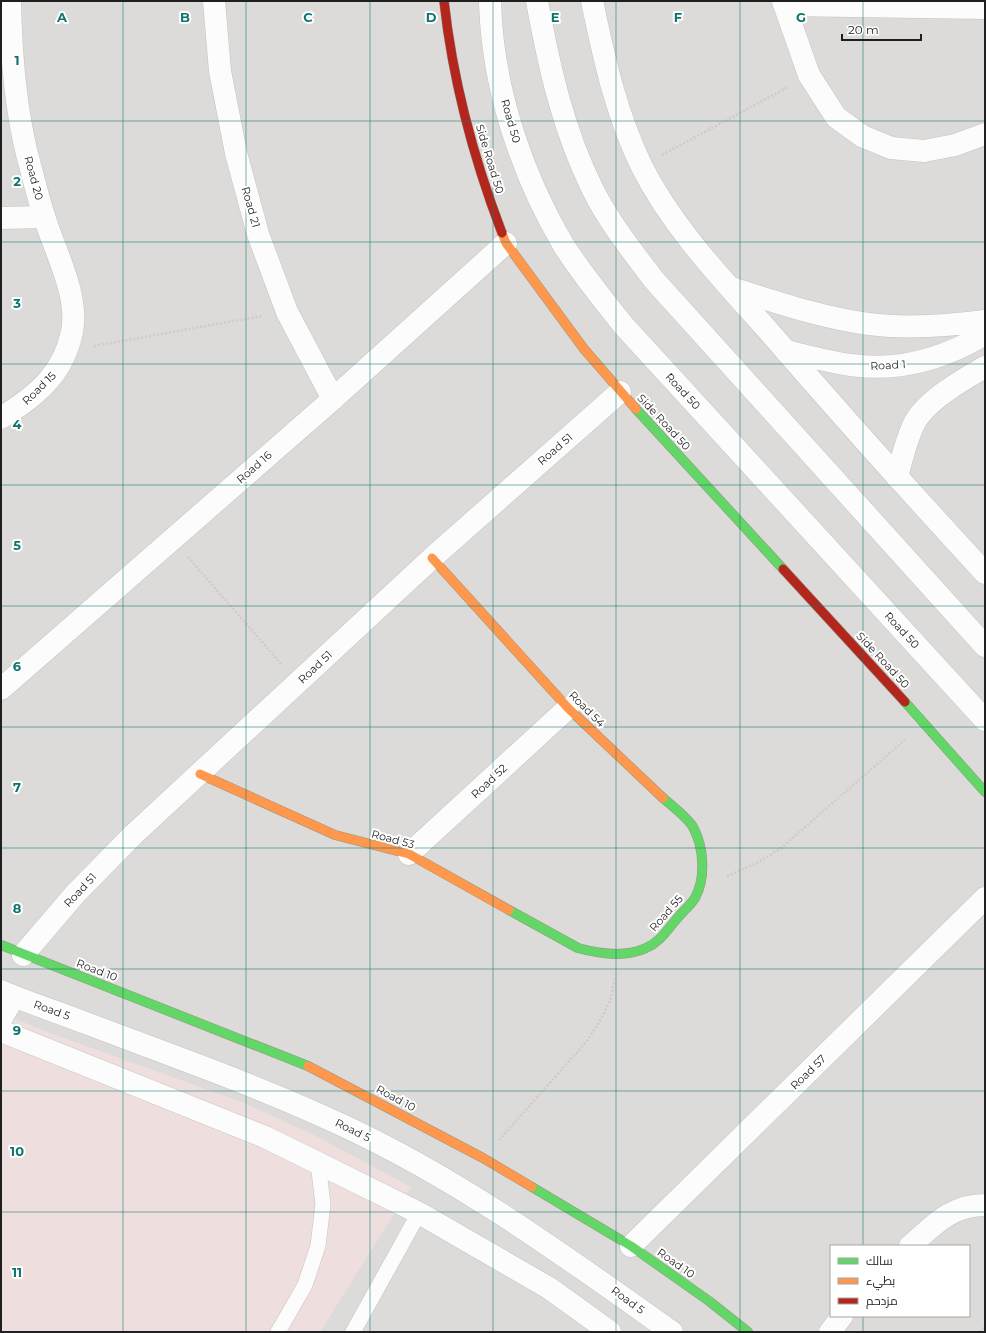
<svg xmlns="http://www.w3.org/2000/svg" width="986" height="1333" font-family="Montserrat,Cairo,sans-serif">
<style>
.residential{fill:#dcdbd9;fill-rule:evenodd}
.commercial{fill:#eedfde}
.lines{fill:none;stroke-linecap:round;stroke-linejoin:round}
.lane-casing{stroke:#c4c3c2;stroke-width:16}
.street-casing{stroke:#c4c3c2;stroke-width:23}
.fast-casing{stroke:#969680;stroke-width:10}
.slow-casing{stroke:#969680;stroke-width:10}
.jam-casing{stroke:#969680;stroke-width:10}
.path{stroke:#d6c8c7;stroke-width:2.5;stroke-dasharray:2 2;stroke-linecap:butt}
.lane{stroke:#fcfcfc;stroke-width:15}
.street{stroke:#fcfcfc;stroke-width:22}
.fast{stroke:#63d668;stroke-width:9}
.slow{stroke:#ff974d;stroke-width:9}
.jam{stroke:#b3261e;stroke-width:9}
.grid{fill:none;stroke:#0f766e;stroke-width:1;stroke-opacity:0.55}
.labels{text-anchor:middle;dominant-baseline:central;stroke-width:4;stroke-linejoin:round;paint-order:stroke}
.street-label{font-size:11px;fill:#1f1f1f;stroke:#fff}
.grid-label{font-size:13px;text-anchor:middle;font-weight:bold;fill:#0f766e;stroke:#fff;stroke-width:4;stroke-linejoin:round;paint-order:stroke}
</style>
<rect width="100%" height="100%" fill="#edebe8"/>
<path class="residential" d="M1 1H985V1332H1ZM831 1246H969V1316H831Z"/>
<path class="commercial" d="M1 1013 50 1033 242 1102 318 1137 411 1187 320 1332H1Z"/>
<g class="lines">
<g class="lane-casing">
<g id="lane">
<path d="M278 1332 305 1285 318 1246 323 1204 318 1163"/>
<path d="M353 1332 419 1213"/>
</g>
</g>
<g class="street-casing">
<g id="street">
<path d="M214 1 220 71 236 153 258 234 287 312 333 399"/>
<path d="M490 1C492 86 521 173 564 246 582 274 603 300 624 326L985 720"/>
<path d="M537 1C549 66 563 130 593 190 609 222 632 251 654 280L985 646"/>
<path d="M592 1C604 58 616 114 642 167 674 230 725 282 772 335 842 416 913 495 985 573"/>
<path d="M783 1 809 75 836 117 862 136 891 148 924 151 955 145 985 134"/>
<path d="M784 5 985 8"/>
<path d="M1 218 44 217"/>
<path d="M731 288C776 302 822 318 869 324 908 329 947 326 985 321"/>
<path d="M786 351C807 356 829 362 851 365 899 372 945 358 985 334"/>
<path d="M1 418C36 396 63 375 72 332 79 295 56 254 45 219 38 198 33 176 27 154 15 105 11 52 10 1"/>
<path d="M897 477C902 459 906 439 915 422 927 400 964 379 985 367"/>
<path d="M1 689 333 399 506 243"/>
<path d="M409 854 568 708"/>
<path d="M23 955 76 893 133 835 432 558 620 392"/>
<path d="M1 991C28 1003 56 1011 83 1022 170 1055 259 1086 344 1126 462 1181 566 1257 672 1332"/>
<path d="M1 1019 14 997"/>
<path d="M1 1031 265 1137 318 1163 419 1213 549 1288 610 1332"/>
<path d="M631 1246 985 898"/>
<path d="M910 1246C934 1225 951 1205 985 1205"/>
<path d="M830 1332 842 1316"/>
</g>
</g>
<g class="fast-casing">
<g id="fast">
<path d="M636 409 783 569"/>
<path d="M905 702 985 792"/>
<path d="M509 910 578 948C600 954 625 958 646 948 660 942 666 931 675 921 681 913 690 906 695 898 706 878 704 847 693 827 688 818 671 805 663 798"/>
<path d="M1 945 308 1066"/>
<path d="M532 1187 631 1246 709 1301 748 1332"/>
</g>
</g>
<g class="slow-casing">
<g id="slow">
<path d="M502 233 506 243 584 349 636 409"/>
<path d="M432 558 568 708 663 798"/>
<path d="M200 774 335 835 409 854 509 910"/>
<path d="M308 1066 483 1158 532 1187"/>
</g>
</g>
<g class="jam-casing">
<g id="jam">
<path d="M444 1C453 83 473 157 502 233"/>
<path d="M783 569 905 702"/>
</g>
</g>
<g class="path">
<path d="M662 155 788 87"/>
<path d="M94 346 262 316"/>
<path d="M188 557 282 665"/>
<path d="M727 876 755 864 780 849 906 739"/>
<path d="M499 1140 587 1041 600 1021 610 1001 615 979"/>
<path d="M980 1332 985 1327"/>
</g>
<use href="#lane" class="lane"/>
<use href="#street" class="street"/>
<use href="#fast" class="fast"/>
<use href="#slow" class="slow"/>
<use href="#jam" class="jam"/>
</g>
<path class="grid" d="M123 1V1332M246 1V1332M370 1V1332M493 1V1332M616 1V1332M740 1V1332M863 1V1246M1 121H985M1 242H985M1 364H985M1 485H985M1 606H985M1 727H985M1 848H985M1 969H985M1 1091H985M1 1212H985M863 1316V1332"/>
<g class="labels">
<g class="street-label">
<text transform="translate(511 121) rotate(74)">Road 50</text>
<text transform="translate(490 159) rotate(73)">Side Road 50</text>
<text transform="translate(34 178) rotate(75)">Road 20</text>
<text transform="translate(251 207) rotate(74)">Road 21</text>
<text transform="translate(888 365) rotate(-3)">Road 1</text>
<text transform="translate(39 388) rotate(-44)">Road 15</text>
<text transform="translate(683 391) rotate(47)">Road 50</text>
<text transform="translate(664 422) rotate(47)">Side Road 50</text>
<text transform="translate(555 449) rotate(-41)">Road 51</text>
<text transform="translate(254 467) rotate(-41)">Road 16</text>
<text transform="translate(902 630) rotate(47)">Road 50</text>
<text transform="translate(883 660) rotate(47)">Side Road 50</text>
<text transform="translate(315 667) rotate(-43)">Road 51</text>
<text transform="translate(587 709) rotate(45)">Road 54</text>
<text transform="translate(489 781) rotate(-43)">Road 52</text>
<text transform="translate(393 839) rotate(15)">Road 53</text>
<text transform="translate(80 890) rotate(-47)">Road 51</text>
<text transform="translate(666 913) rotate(-49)">Road 55</text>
<text transform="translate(97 970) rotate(21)">Road 10</text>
<text transform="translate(52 1010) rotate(20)">Road 5</text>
<text transform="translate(808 1072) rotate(-44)">Road 57</text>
<text transform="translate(396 1098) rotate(28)">Road 10</text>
<text transform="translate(353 1130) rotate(26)">Road 5</text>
<text transform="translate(676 1263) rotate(35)">Road 10</text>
<text transform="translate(628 1300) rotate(36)">Road 5</text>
</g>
</g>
<g class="grid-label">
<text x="62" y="22">A</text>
<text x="185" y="22">B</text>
<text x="308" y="22">C</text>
<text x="431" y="22">D</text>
<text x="555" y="22">E</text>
<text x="678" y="22">F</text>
<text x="801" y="22">G</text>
<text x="17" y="65">1</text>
<text x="17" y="186">2</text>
<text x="17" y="308">3</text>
<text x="17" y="429">4</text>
<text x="17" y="550">5</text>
<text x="17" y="671">6</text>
<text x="17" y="792">7</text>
<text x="17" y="913">8</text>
<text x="17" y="1035">9</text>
<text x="17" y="1156">10</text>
<text x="17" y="1277">11</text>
</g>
<rect width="986" height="1333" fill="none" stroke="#1f1f1f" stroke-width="4"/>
<rect x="830" y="1245" width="140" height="72" fill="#ffffff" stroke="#a5a5a5"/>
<rect x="838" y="1258" width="20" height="6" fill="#63d668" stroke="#a5a5a5"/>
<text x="866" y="1265" font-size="12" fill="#1f1f1f">سالك</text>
<rect x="838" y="1278" width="20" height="6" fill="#ff974d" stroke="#a5a5a5"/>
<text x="866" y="1285" font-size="12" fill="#1f1f1f">بطيء</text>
<rect x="838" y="1298" width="20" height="6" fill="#b3261e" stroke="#a5a5a5"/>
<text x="866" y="1305" font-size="12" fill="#1f1f1f">مزدحم</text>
<path d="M842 34v6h79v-6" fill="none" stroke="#1f1f1f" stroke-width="2"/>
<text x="848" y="34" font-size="12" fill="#1f1f1f" stroke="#ffffff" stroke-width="3" paint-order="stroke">20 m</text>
</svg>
